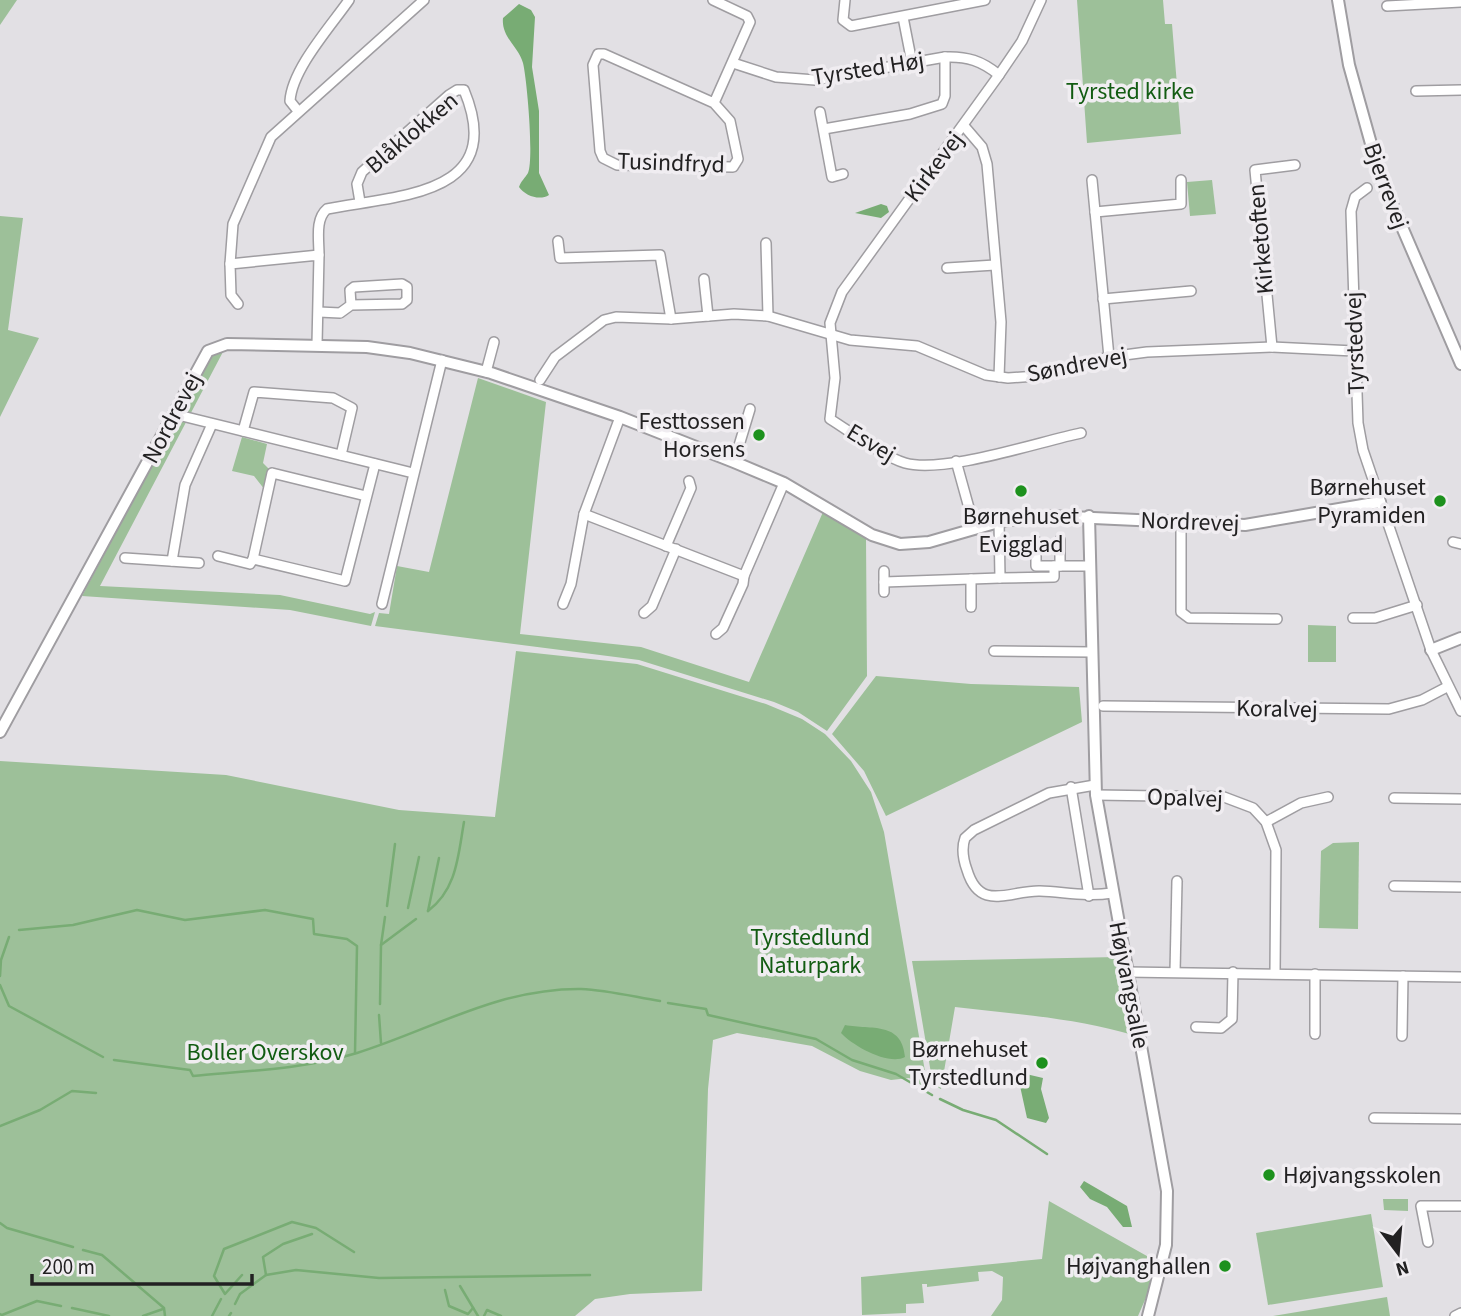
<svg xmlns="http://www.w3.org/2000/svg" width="1461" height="1316" font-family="'Source Sans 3',sans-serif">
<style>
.green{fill:#9dc099}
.water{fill:#78ac74}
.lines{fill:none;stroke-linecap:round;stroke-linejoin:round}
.stream{stroke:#78ac74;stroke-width:2.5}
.minor-casing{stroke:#9f9da1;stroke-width:12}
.tertiary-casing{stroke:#9f9da1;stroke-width:14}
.minor{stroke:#fff;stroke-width:9}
.tertiary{stroke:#fff;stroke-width:10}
.poi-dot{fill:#1d911d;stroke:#f0edf1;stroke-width:2.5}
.labels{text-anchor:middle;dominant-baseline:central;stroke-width:7;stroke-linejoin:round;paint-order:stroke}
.street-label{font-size:24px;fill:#222122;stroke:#f0edf1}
.park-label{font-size:24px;fill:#125c12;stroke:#f0edf1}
.poi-label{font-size:24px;fill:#222122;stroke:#f0edf1;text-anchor:end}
</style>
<rect width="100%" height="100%" fill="#e2e0e4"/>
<g class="green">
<path d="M0 0H17L0 25Z"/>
<path d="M1077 0H1163L1165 24H1172L1181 134 1087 143Z"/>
<path d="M1212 180 1216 214 1190 216 1187 182Z"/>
<path d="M0 216 23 218 8 330 39 338 0 417Z"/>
<path d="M225 348 100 586 280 595 370 614 375 612 371 626 290 610 82 596 210 357Z"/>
<path d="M478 378 546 402 520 634 641 647 749 682 823 512 866 538 867 676 827 731 798 712 774 702 639 660 375 626 379 613 389 614 397 566 429 572Z"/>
<path d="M242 437 267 444 263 463 269 469 265 490 254 476 232 471Z"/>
<path d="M1308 625 1336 626V662H1308Z"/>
<path d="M516 651 637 664 766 704 802 719 825 734 851 761 871 792 884 832 928 1089 909 1078 891 1080 860 1071 812 1046 737 1033 713 1040 708 1089 702 1291 630 1294 595 1299 575 1316H0V761L226 775 399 810 495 817Z"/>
<path d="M876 676 971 684 1079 687 1082 722 886 816 864 771 832 734Z"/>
<path d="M1359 842 1358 929 1319 928 1321 851 1333 843Z"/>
<path d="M1118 957 1133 1035C1076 1018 1014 1014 955 1007L941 1089 933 1085 912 961Z"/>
<path d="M1383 1199H1408V1211L1384 1210Z"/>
<path d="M1049 1201 1154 1260 1148 1293 1138 1316H991L1002 1300 1003 1277 992 1271 978 1272 979 1281 927 1287V1284H922L924 1303 906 1304V1313L862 1315 861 1277 1042 1259Z"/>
<path d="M1371 1214 1383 1287 1268 1305 1256 1233Z"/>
<path d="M1387 1297 1390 1316H1273Z"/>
</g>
<g class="water">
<path d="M519 4 531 10 535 17 532 67 539 111V173L549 195C540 201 525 196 519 187 521 181 525 178 528 173 534 159 527 79 523 63 518 46 501 37 503 18Z"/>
<path d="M881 204 887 206 889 212 881 218 855 213Z"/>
<path d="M845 1025C871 1030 902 1021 905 1057 889 1066 853 1046 841 1033Z"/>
<path d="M1026 1074 1043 1078 1041 1089 1049 1118 1046 1123 1027 1118 1020 1086Z"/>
<path d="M1084 1181 1127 1206 1132 1227H1123L1107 1207 1090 1199 1080 1187Z"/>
</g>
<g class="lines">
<g class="stream">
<path d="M387 906 395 844"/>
<path d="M408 908 419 857"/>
<path d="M428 911C457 889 458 856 464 822"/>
<path d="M428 911 439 858"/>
<path d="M19 930 73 925 137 910 185 920 265 910 313 919 314 934 347 939 357 946 355 1053"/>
<path d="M381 945 385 917"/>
<path d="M0 976 1 960 9 937"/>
<path d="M0 985 9 1006 103 1057"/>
<path d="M668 1003 706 1009 708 1015 816 1039 852 1060 896 1074 932 1095"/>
<path d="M380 1004 381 945 416 919"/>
<path d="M379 1015 381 1043"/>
<path d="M114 1060 190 1070 193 1076C246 1071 305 1069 357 1053 433 1029 499 988 581 989 607 990 635 997 660 1001"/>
<path d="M940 1099 963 1110 996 1120 1047 1154"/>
<path d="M0 1126 40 1110 72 1091 96 1093"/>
<path d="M0 1223 7 1228 73 1247"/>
<path d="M83 1250 102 1255 164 1308 165 1316"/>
<path d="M242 1275 225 1294 214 1276 224 1249 292 1222 316 1228 354 1252"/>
<path d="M266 1275 263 1257 283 1244 312 1234"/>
<path d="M460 1286 478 1316"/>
<path d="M445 1290 449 1306 468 1314 473 1308"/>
<path d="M235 1304 240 1294 266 1275 296 1270 379 1278 590 1275"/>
<path d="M72 1308 109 1316"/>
<path d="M0 1314 2 1315 37 1301 61 1306"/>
<path d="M143 1316 163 1309"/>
<path d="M212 1316 221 1299"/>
<path d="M229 1316 231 1313"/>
<path d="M484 1316 487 1310 501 1316"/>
</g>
<g class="minor-casing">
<g id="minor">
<path d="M713 0 747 16 750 22 714 103 604 54H598L593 65 600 151 603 158 617 165 733 167 738 159 730 121 714 103"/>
<path d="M845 0 843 20 851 26 985 0"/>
<path d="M1041 0 1022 41 999 75 842 292 830 323 835 378 830 419C851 432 882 456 905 463 944 474 1038 442 1081 433"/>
<path d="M1387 6 1461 2"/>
<path d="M903 17 912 63"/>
<path d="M733 63 776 77 815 80 945 57C967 56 982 61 999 75"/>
<path d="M1416 91 1461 90"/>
<path d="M298 111 290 101C292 69 331 26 349 0"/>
<path d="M820 112 832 177 843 174"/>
<path d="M964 126 982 147 987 164 1001 322 999 377"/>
<path d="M824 129 910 114 942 104 945 96V57"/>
<path d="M1092 180 1109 357"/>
<path d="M1367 188 1355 197 1351 211 1358 423 1363 450 1431 650 1461 711"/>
<path d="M1095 212 1181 204V180"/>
<path d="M558 241 560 258 660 255 671 319"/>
<path d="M766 243 768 316"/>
<path d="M319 255C319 239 315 219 327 209 399 195 508 196 464 90H457L449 95 362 172 357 184 360 202"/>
<path d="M230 264 233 224 271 137 424 0"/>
<path d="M947 268 995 265"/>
<path d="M704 279 708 316"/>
<path d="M1103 299 1191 291"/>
<path d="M238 304 231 295 230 264 319 255 317 344"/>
<path d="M319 312 340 313 351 305 402 304 407 300V287L402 284 354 287 350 290 351 305"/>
<path d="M1272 347 1255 170 1295 165"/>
<path d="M486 372 494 342"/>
<path d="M540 380 555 357 604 320 616 317 671 319 734 314 768 316 850 340 917 346 986 375 1008 378 1036 376 1109 357 1147 352 1272 347 1354 351"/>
<path d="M174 414 413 473"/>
<path d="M620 417 584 514 744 576 784 483"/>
<path d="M243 431 254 392 333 398 352 408 341 455"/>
<path d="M956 461 974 526"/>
<path d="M734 462 750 409"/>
<path d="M999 521 1000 578 1054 577V566"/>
<path d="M1181 523V612L1189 618 1277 619"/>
<path d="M1060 540V566"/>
<path d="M1036 541V566H1090"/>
<path d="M1453 542 1461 544"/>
<path d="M666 546 691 488 689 481"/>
<path d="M218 556 250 564 253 559 345 581 375 464"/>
<path d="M125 558 199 563"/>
<path d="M253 559 272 473 366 496"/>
<path d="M172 561 185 485 212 424"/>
<path d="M884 571V592"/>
<path d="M971 579V607"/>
<path d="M884 582 1000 578"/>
<path d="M382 604 442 360"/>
<path d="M563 604 571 584 584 514"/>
<path d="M644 613 652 606 676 549"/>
<path d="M1353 618H1375L1417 605"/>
<path d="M716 634 723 628 743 584 744 576"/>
<path d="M994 651 1092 652"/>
<path d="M1103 706 1389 709 1422 700 1447 687"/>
<path d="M1095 785 1049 793 974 830 965 838C961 849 963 859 967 870 980 913 1010 890 1040 891 1065 892 1087 897 1112 893"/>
<path d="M1071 787 1089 896"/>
<path d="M1096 795 1224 797 1253 808 1266 822 1276 850 1275 973"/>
<path d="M1394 798 1461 799"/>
<path d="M1266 822 1301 803 1328 797"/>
<path d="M1394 886 1461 887"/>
<path d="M1127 972 1461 977"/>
<path d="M1175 972 1177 881"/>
<path d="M1196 1027 1221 1028 1232 1019 1233 972"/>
<path d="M1315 1034V974"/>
<path d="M1402 1036 1403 976"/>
<path d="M1374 1118 1461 1119"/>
<path d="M1428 1242 1421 1206H1461"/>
<path d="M1455 1316 1461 1313"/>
</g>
</g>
<g class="tertiary-casing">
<g id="tertiary">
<path d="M1338 0 1349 65 1380 176 1461 364"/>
<path d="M1089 516 1096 795 1167 1191 1166 1245 1148 1316"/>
<path d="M1431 650 1461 638"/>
<path d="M0 732 208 351 227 344 367 347 410 353 491 373 620 417 734 462 784 483 872 535 900 544 929 542 1002 521 1050 516 1245 525 1380 502"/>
</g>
</g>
<use href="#minor" class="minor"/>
<use href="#tertiary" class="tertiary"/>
</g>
<g class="poi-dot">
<circle cx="759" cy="435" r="7"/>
<circle cx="1021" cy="491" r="7"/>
<circle cx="1440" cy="501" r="7"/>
<circle cx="1042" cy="1063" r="7"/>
<circle cx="1269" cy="1175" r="7"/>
<circle cx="1225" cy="1266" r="7"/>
</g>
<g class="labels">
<g class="street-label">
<text transform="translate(868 69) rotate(-9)">Tyrsted Høj</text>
<text transform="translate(412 133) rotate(-40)">Blåklokken</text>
<text transform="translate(671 163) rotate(2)">Tusindfryd</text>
<text transform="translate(934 167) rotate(-53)">Kirkevej</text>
<text transform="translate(1386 186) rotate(70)">Bjerrevej</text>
<text transform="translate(1261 239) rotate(-95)">Kirketoften</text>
<text transform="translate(1355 343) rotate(-92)">Tyrstedvej</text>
<text transform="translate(1077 365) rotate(-11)">Søndrevej</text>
<text transform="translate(172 418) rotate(-62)">Nordrevej</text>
<text transform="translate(871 443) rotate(31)">Esvej</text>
<text transform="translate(1190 522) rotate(2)">Nordrevej</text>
<text transform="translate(1277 709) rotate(1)">Koralvej</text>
<text transform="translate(1185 798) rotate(2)">Opalvej</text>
<text transform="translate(1129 985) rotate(79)">Højvangsalle</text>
</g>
<g class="park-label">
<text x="1130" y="91">Tyrsted kirke</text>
<text x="810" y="937">Tyrstedlund<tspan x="810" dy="28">Naturpark</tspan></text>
<text x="265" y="1052">Boller Overskov</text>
</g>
<g class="poi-label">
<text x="745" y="421">Festtossen<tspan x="745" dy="28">Horsens</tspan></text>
<text x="1426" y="487">Børnehuset<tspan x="1426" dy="28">Pyramiden</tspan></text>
<text x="1021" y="516" text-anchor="middle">Børnehuset<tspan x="1021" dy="28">Evigglad</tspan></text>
<text x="1028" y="1049">Børnehuset<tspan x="1028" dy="28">Tyrstedlund</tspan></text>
<text x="1283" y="1175" text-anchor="start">Højvangsskolen</text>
<text x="1211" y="1266">Højvanghallen</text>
</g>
</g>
<g transform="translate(1398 1253) rotate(164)" stroke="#f0edf1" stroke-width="5" paint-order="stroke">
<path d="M0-5L12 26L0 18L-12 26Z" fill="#222122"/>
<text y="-10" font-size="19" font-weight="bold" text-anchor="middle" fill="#222122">N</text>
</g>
<path d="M32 1274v10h220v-10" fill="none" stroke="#222122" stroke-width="3.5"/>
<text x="42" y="1274" font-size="21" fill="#222122" stroke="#f0edf1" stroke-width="5" paint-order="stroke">200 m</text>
</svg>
